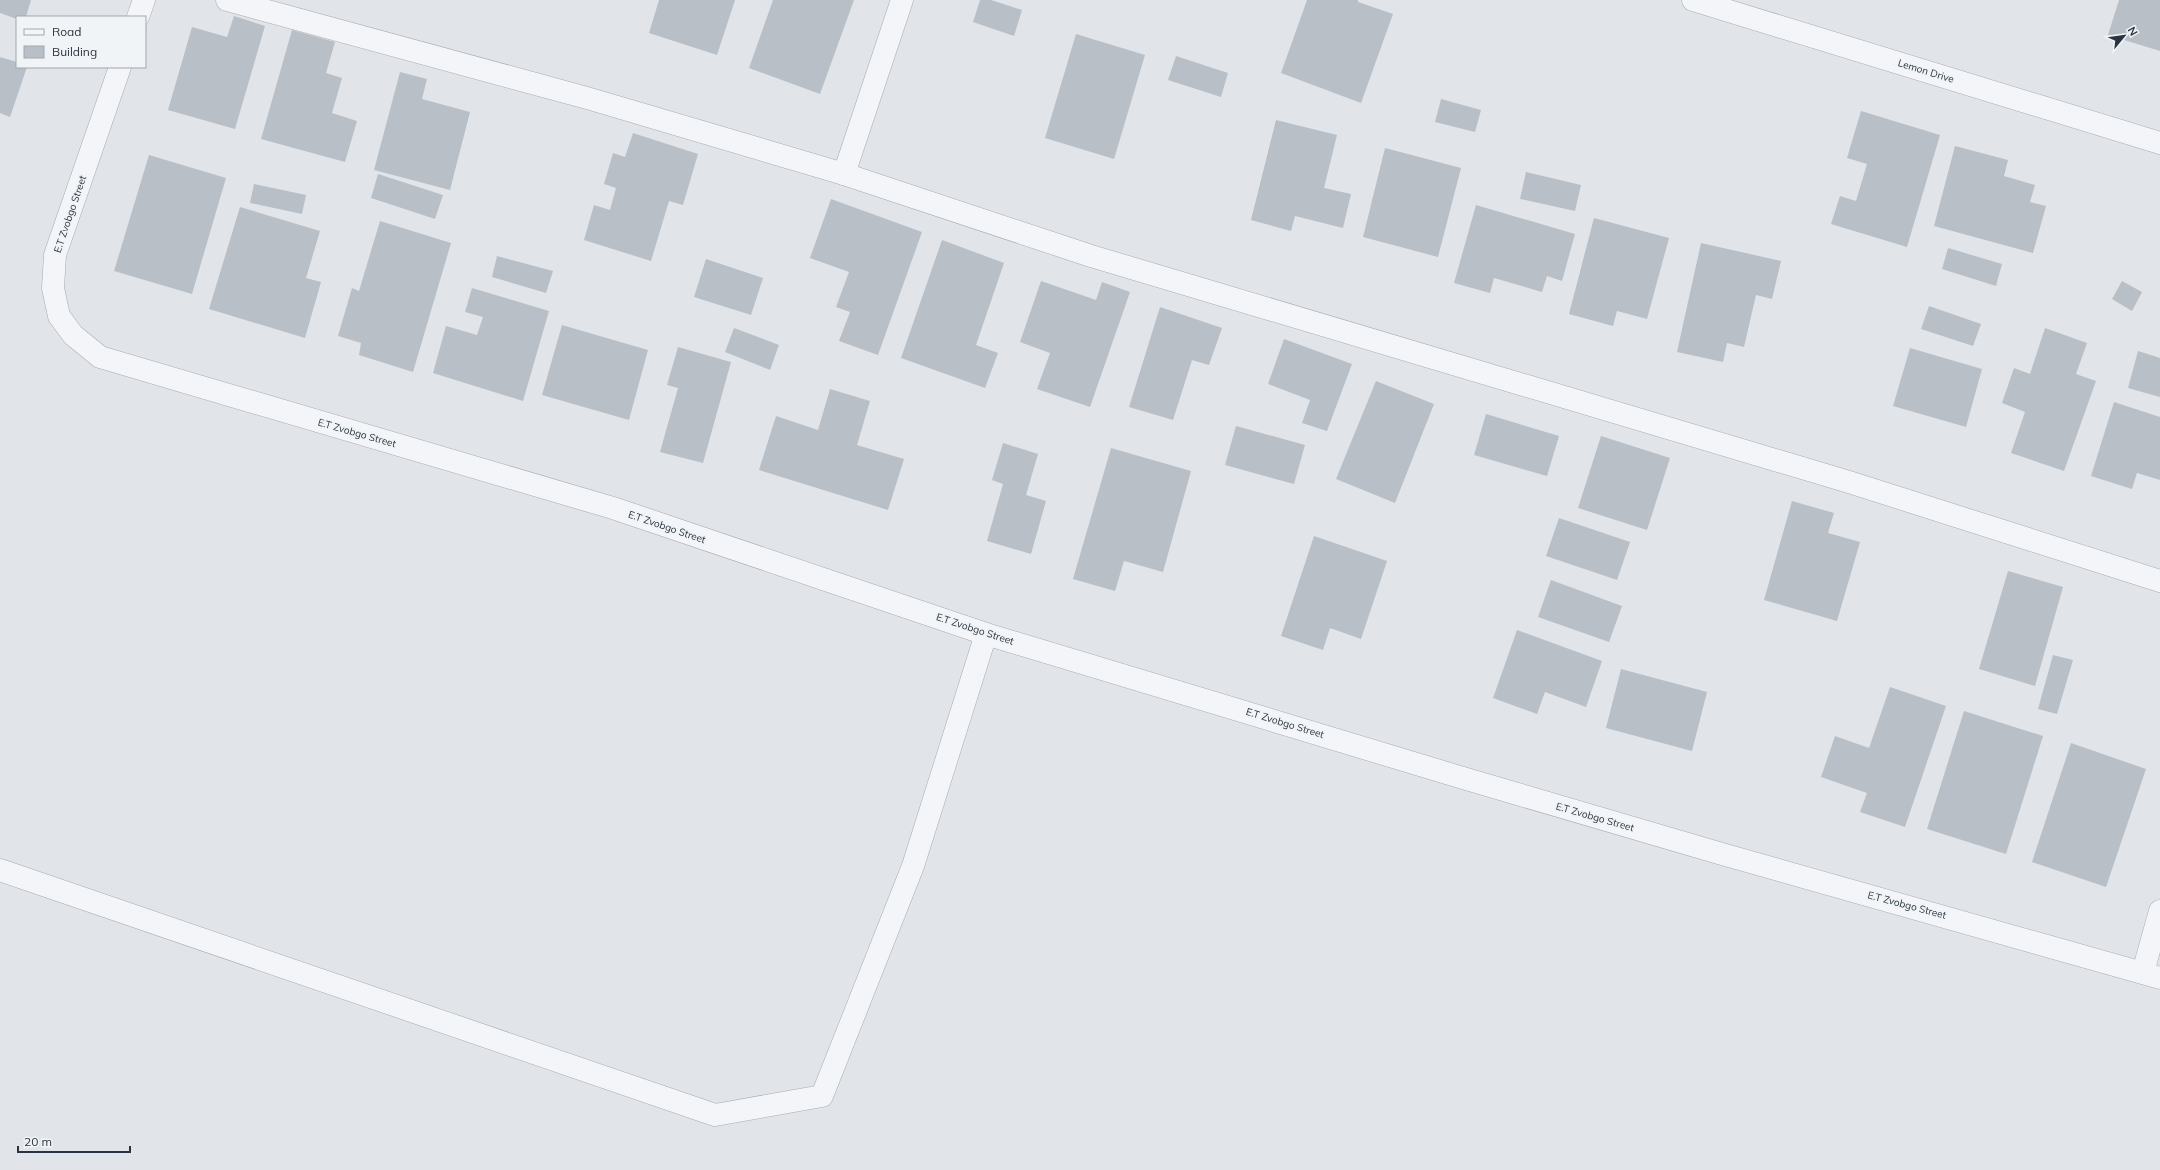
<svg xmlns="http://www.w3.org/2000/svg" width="2160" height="1170" font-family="Mulish,sans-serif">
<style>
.building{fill:#b9bfc6}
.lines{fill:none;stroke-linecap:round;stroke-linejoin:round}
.minor-casing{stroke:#a6acb3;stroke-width:23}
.minor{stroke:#f4f5f8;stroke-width:22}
.labels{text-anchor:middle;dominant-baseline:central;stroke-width:3.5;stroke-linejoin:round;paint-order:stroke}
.street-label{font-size:10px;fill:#2a3440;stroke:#f1f4f7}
</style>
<rect width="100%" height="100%" fill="#e1e5e9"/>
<g class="building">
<path d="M0 0H31L26 17H17V19L0 13Z"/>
<path d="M659 0H735L717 55 649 33Z"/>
<path d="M773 0H854L820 94 749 68Z"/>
<path d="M980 0H991L1022 10 1014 36 973 22Z"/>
<path d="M1307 0H1358V2L1393 14 1361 103 1281 73Z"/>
<path d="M2119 0H2160V51L2108 35Z"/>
<path d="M234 16 265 26 235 129 168 110 192 27 227 37Z"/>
<path d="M292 30 335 42 326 73 342 78 332 113 357 121 345 162 261 139Z"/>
<path d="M1076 34 1145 55 1114 159 1045 138Z"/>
<path d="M1176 56 1228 73 1221 97 1168 80Z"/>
<path d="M0 57 17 62V67H27L10 117 0 113Z"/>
<path d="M400 72 427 79 422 99 470 112 450 190 374 170Z"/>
<path d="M1441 99 1481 110 1475 132 1435 122Z"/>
<path d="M1861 111 1940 135 1907 247 1831 224 1840 196 1856 201 1867 164 1847 158Z"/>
<path d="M1276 120 1337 135 1324 188 1351 194 1343 228 1295 216 1291 231 1251 220Z"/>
<path d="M633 133 698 154 683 205 669 201 651 261 584 240 594 205 610 210 616 188 604 184 613 153 625 157Z"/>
<path d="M1955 146 2008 160 2004 176 2035 185 2030 202 2046 206 2033 253 1934 226Z"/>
<path d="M1385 148 1461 168 1438 257 1363 237Z"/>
<path d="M149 155 226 178 192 294 114 271Z"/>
<path d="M1526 172 1581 185 1575 211 1520 199Z"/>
<path d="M378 174 443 195 435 219 371 198Z"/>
<path d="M254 184 306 195 302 214 250 203Z"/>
<path d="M831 199 922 232 878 355 839 341 850 312 836 307 849 272 810 258Z"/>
<path d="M1476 205 1575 234 1562 281 1547 276 1542 292 1494 278 1490 293 1454 283Z"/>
<path d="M240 207 320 231 306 278 321 282 305 338 209 309Z"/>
<path d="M1594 218 1669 238 1647 319 1617 311 1613 326 1569 314Z"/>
<path d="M380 221 451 243 413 372 359 355 361 343 338 336 352 288 359 291Z"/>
<path d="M942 240 1004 263 976 345 998 353 985 388 901 358Z"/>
<path d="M1701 243 1781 261 1772 299 1756 295 1744 347 1727 343 1723 362 1677 352Z"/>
<path d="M1948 248 2002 264 1996 286 1942 269Z"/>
<path d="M497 256 553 271 546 293 492 277Z"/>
<path d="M706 259 763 278 751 315 694 297Z"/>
<path d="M1041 281 1096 300 1102 282 1130 292 1090 407 1037 389 1050 353 1020 342Z"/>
<path d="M2122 281 2142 292 2132 311 2112 299Z"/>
<path d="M472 288 549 311 523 401 433 373 446 326 477 335 483 317 465 312Z"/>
<path d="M1929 306 1981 324 1973 346 1921 329Z"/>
<path d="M1160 307 1222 328 1209 365 1192 360 1173 420 1129 407Z"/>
<path d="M562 325 648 350 629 420 542 395Z"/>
<path d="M734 328 779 345 770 370 725 352Z"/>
<path d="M2045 328 2087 343 2076 374 2096 381 2064 471 2011 453 2025 412 2002 403 2014 368 2030 374Z"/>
<path d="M1284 339 1352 364 1327 431 1302 423 1310 400 1268 384Z"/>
<path d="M678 347 731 362 703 463 660 452 678 388 667 385Z"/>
<path d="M1910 348 1982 369 1966 427 1893 406Z"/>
<path d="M2138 351 2160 358V397L2128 388Z"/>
<path d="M1376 381 1434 404 1395 503 1336 479Z"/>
<path d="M830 389 870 401 857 445 904 459 888 510 759 470 776 416 818 430Z"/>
<path d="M2114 402 2160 417V480L2137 473 2132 489 2091 476Z"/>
<path d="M1486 414 1559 436 1547 476 1474 455Z"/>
<path d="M1236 426 1305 445 1294 484 1225 465Z"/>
<path d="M1601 436 1670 458 1647 530 1578 508Z"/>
<path d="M1003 443 1038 454 1026 495 1046 501 1031 554 987 541 1003 484 992 480Z"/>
<path d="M1111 448 1191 471 1163 572 1124 561 1115 591 1073 579Z"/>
<path d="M1792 501 1834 513 1828 533 1860 542 1837 621 1764 600Z"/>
<path d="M1559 518 1630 542 1617 580 1546 556Z"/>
<path d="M1314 536 1387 561 1361 639 1330 628 1323 650 1281 636Z"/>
<path d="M2008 571 2063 587 2035 686 1979 669Z"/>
<path d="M1551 580 1622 606 1609 642 1538 617Z"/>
<path d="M1517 630 1602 661 1586 707 1545 692 1537 714 1493 698Z"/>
<path d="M2053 655 2073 660 2057 714 2038 709Z"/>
<path d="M1621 669 1707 692 1692 751 1606 728Z"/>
<path d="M1890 687 1946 706 1905 827 1860 812 1867 793 1821 777 1835 736 1869 748Z"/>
<path d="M1964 711 2043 736 2006 854 1927 829Z"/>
<path d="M2071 743 2146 769 2106 887 2032 862Z"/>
</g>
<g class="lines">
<g class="minor-casing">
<g id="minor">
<path d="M227 0 587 98 844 174 1091 256 1849 482 2160 581"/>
<path d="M1693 0 2160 143"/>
<path d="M138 17 144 0"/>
<path d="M120 67 55 255 53 288 59 316 73 335 100 357 613 508 986 634 1463 778 1722 854 2160 978"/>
<path d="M844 174 902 0"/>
<path d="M0 870 715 1115 822 1096 913 866 986 634"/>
<path d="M2143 972 2160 911"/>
</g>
</g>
<use href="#minor" class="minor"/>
</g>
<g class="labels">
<g class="street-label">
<text transform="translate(1926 71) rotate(17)">Lemon Drive</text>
<text transform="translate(70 214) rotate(-71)">E.T Zvobgo Street</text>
<text transform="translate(357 433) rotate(16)">E.T Zvobgo Street</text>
<text transform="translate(667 527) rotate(19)">E.T Zvobgo Street</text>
<text transform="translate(975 629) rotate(18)">E.T Zvobgo Street</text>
<text transform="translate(1285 723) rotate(17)">E.T Zvobgo Street</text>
<text transform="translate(1595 817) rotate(16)">E.T Zvobgo Street</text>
<text transform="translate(1907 905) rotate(15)">E.T Zvobgo Street</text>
</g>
</g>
<rect x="16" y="16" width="130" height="52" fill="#f1f4f7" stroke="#a1a7ae"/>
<rect x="24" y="29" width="20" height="6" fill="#f4f5f8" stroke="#a1a7ae"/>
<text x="52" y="36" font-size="12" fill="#2a3440">Road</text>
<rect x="24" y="46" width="20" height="12" fill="#b9bfc6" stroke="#a1a7ae"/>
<text x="52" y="56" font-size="12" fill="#2a3440">Building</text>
<g transform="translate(2124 36) rotate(61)" stroke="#f1f4f7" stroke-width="3" paint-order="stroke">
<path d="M0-3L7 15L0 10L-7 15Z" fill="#2a3440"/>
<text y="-6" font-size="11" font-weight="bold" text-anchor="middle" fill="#2a3440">N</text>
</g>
<path d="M18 1146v6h112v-6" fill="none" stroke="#2a3440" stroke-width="2"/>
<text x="24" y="1146" font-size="12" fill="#2a3440" stroke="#f1f4f7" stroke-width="3" paint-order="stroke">20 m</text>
</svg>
